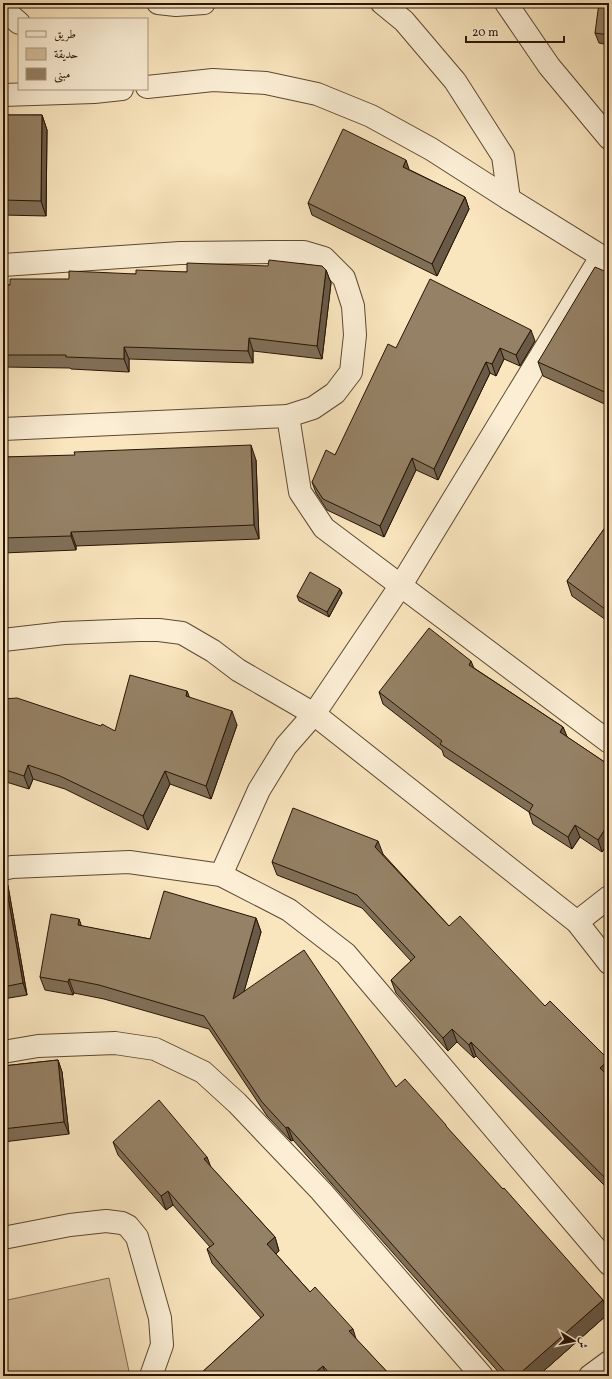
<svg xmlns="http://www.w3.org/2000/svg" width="612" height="1379" font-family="Vollkorn,Amiri,serif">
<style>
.green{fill:#d6c19e;stroke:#806a51}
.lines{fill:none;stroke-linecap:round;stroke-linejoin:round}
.minor-casing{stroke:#5d4832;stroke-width:24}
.minor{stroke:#fbeed5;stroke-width:22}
.wall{fill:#806f57;stroke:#291404}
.shaded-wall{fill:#685a47;stroke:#291404}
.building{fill:#958165;stroke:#291404}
</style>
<rect width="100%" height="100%" fill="#f9e5be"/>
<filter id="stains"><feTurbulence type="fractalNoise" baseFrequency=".005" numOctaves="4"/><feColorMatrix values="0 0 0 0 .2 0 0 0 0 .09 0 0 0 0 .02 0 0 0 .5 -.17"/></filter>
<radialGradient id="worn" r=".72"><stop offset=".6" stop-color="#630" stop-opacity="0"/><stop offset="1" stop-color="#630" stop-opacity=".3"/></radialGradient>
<path class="green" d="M109 1278 130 1376H3V1301Z"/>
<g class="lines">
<g class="minor-casing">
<g id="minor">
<path d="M158 3 176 5 204 3"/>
<path d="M382 3 404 21 455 81 503 156 509 199"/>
<path d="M506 3 549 66 609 138"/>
<path d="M3 9 19 23"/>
<path d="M147 87 213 80 266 83 317 94 371 116 431 149 509 199 609 261"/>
<path d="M3 95 94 92 122 89"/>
<path d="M3 265 180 253 271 252H304L324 258 344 278 353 306 355 335 351 372 335 393 313 408 288 416"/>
<path d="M3 429 288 416 300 492 324 528 609 742"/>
<path d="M3 640 64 633 139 630H159L182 633 213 651 238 670 314 714 577 922 609 963"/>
<path d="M3 869 12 867 129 862 221 875 289 910 346 954 609 1264"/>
<path d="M221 875 259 790 286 746 314 714 401 585 601 257"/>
<path d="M577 922 609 897"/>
<path d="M3 1052 38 1046 115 1043 155 1049 203 1072 237 1103 321 1191 482 1376"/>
<path d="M3 1238 70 1225 106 1221 122 1223 128 1226 137 1237 160 1318 162 1345 151 1376"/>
<path d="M590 1376 609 1362"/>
</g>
</g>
<use href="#minor" class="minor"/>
</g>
<g class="wall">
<path d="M609 3V45L599 43 595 33Z"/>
<path d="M3 115H42L47 130 46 216 3 215Z"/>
<path d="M410 170 465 197 469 209 437 276 312 215 308 203Z"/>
<path d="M326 270 331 283 322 359 253 351V363L129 359V372L71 369 70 368 3 367V285H10L136 274 187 272Z"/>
<path d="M609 273V406L543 376 538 362Z"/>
<path d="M535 341 520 366 504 359 496 376 490 373 438 480 416 470 384 537 327 510 316 493 312 482 335 455 396 348Z"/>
<path d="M3 457 256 460 259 539 76 546V550L3 553Z"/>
<path d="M609 522V622L572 596 567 581Z"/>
<path d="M340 589 342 593 329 617 299 601 297 596Z"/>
<path d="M474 668 563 727 567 737 609 765V841L602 852 580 837 572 849 533 824 529 812 444 756 442 750 383 704 379 692Z"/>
<path d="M187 691 189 697 237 725 211 799 170 784 148 830 65 789 33 779 29 789 3 781V699L115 731Z"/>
<path d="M383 854 449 926 545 1006 609 1061V1190L476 1056 474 1058 457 1042 448 1051 396 993 391 980 411 961 362 908 277 875 272 862Z"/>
<path d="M3 874H4L8 886 27 995 3 999Z"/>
<path d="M256 918 261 932 244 991 396 1087 447 1128 603 1300 608 1314 538 1376H502L293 1140 291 1141 267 1116 209 1029 104 999 74 993 73 995 45 990 40 977 79 919 81 926 150 939Z"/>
<path d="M58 1060 62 1072 69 1134 3 1142V1066Z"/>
<path d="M113 1142 207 1157 210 1166 275 1237 279 1251 276 1254 310 1292 356 1339 391 1376H198L261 1318 212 1263 207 1249 210 1247 173 1205 166 1210 118 1155Z"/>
</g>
<g class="shaded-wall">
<path d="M42 115 47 130 46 216 41 201Z"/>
<path d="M406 160 410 172 403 167Z"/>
<path d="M465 197 469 209 437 276 432 264Z"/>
<path d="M326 270 331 283 322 359 317 346Z"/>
<path d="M531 330 535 341 520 366 516 355Z"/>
<path d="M249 338 253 351V363L248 351Z"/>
<path d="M124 347 129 359V372L124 359Z"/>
<path d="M500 348 504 359 496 376 492 364Z"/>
<path d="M486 362 490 373 438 480 434 469Z"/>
<path d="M251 445 256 460 259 539 254 525Z"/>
<path d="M412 458 416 470 384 537 380 526Z"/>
<path d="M71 532 76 546V550L71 536Z"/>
<path d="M340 589 342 593 329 617 327 612Z"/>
<path d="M471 661 476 673 469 665Z"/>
<path d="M187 691 192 704 186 696Z"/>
<path d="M232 711 237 725 211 799 206 786Z"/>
<path d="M563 727 568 739 560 732Z"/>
<path d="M28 765 33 779 29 789 24 776Z"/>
<path d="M165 771 170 784 148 830 143 816Z"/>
<path d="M609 823V841L602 852 598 840Z"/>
<path d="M575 825 580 837 572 849 568 837Z"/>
<path d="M378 841 383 854 380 860 375 847Z"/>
<path d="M4 874 8 886 27 995 23 983Z"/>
<path d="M256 918 261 932 238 1013 233 999Z"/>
<path d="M79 919 84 933 78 925Z"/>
<path d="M69 979 74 993 73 995 68 982Z"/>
<path d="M452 1029 457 1042 448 1051 443 1038Z"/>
<path d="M471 1042 476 1056 474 1058 469 1045Z"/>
<path d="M58 1060 62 1072 69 1134 64 1122Z"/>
<path d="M609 1060V1078L600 1068Z"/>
<path d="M288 1127 293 1140 291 1141 286 1128Z"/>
<path d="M207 1157 212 1170 204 1159Z"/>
<path d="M168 1191 173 1205 166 1210 161 1196Z"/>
<path d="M275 1237 279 1251 272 1257 267 1244Z"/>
<path d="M603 1300 608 1314 538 1376H517Z"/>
<path d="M353 1329 357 1342 349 1331Z"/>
<path d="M323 1366 326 1376H311Z"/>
</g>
<g class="building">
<path d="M599 3H609V35L595 33Z"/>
<path d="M3 115H42L41 201 3 200Z"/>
<path d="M343 129 406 160 403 167 465 197 432 264 308 203Z"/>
<path d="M269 260 322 266 326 270 317 346 249 338 248 351 124 347V359L66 357V355H3V285H10V279H69V271L136 274V270L187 272V263L268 266Z"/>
<path d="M595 267 609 273V394L538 362Z"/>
<path d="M430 279 531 330 516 355 500 348 492 364 486 362 434 469 412 458 380 526 323 499 312 482 326 450 335 455 388 344 396 348Z"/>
<path d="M251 445 254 525 71 532V536L3 538V457L75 455 74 452Z"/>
<path d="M609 522V612L567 581Z"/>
<path d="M310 572 340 589 327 612 297 596Z"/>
<path d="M429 628 471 661 469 665 563 727 560 732 609 765V823L598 840 575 825 568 837 529 812 533 805 440 744 442 741 379 692Z"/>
<path d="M130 675 187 691 186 696 232 711 206 786 165 771 143 816 60 776 28 765 24 776 3 769V699L17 698 101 726 102 724 115 731Z"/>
<path d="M293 808 378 841 375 847 449 926 460 916 545 1006 550 1001 609 1060 600 1068 609 1077V1182L471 1042 469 1045 452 1029 443 1038 391 980 415 957 357 895 272 862Z"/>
<path d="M3 874H4L23 983 3 987Z"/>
<path d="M164 891 256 918 233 999 304 950 396 1087 405 1079 446 1125V1126L503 1189 504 1188 603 1300 517 1376H509L288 1127 286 1128 262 1102 204 1016 99 985 69 979 68 982 40 977 51 914 79 919 78 925 150 939Z"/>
<path d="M58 1060 64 1122 3 1129V1066Z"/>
<path d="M159 1100 207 1157 204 1159 275 1237 267 1244 310 1292 315 1287 353 1329 349 1331 391 1376H332L323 1366 311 1376H198L264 1315 207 1249 214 1244 168 1191 161 1196 113 1142Z"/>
</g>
<rect width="612" height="1379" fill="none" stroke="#f9e5be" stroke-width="16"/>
<rect x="4" y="4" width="604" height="1371" fill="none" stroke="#291404" stroke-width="2"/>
<rect x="8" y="8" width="596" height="1363" fill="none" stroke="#291404"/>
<rect x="18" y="18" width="130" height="72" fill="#fbeed5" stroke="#a79781"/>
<rect x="26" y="31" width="20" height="6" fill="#fbeed5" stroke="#a79781"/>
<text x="54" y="38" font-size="12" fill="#291404">طريق</text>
<rect x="26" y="48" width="20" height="12" fill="#d6c19e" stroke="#a79781"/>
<text x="54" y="58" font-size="12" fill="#291404">حديقة</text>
<rect x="26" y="68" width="20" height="12" fill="#958165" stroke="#a79781"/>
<text x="54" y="78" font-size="12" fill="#291404">مبنى</text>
<g transform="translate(574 1341) rotate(100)" stroke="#fbeed5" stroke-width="3" paint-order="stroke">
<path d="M0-3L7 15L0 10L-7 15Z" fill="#291404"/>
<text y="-6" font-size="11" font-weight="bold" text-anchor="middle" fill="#291404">ش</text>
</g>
<path d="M466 36v6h98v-6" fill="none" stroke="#291404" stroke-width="2"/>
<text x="472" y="36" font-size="12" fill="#291404" stroke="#fbeed5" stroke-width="3" paint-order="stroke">20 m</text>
<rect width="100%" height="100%" filter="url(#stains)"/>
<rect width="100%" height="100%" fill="url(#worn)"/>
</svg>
